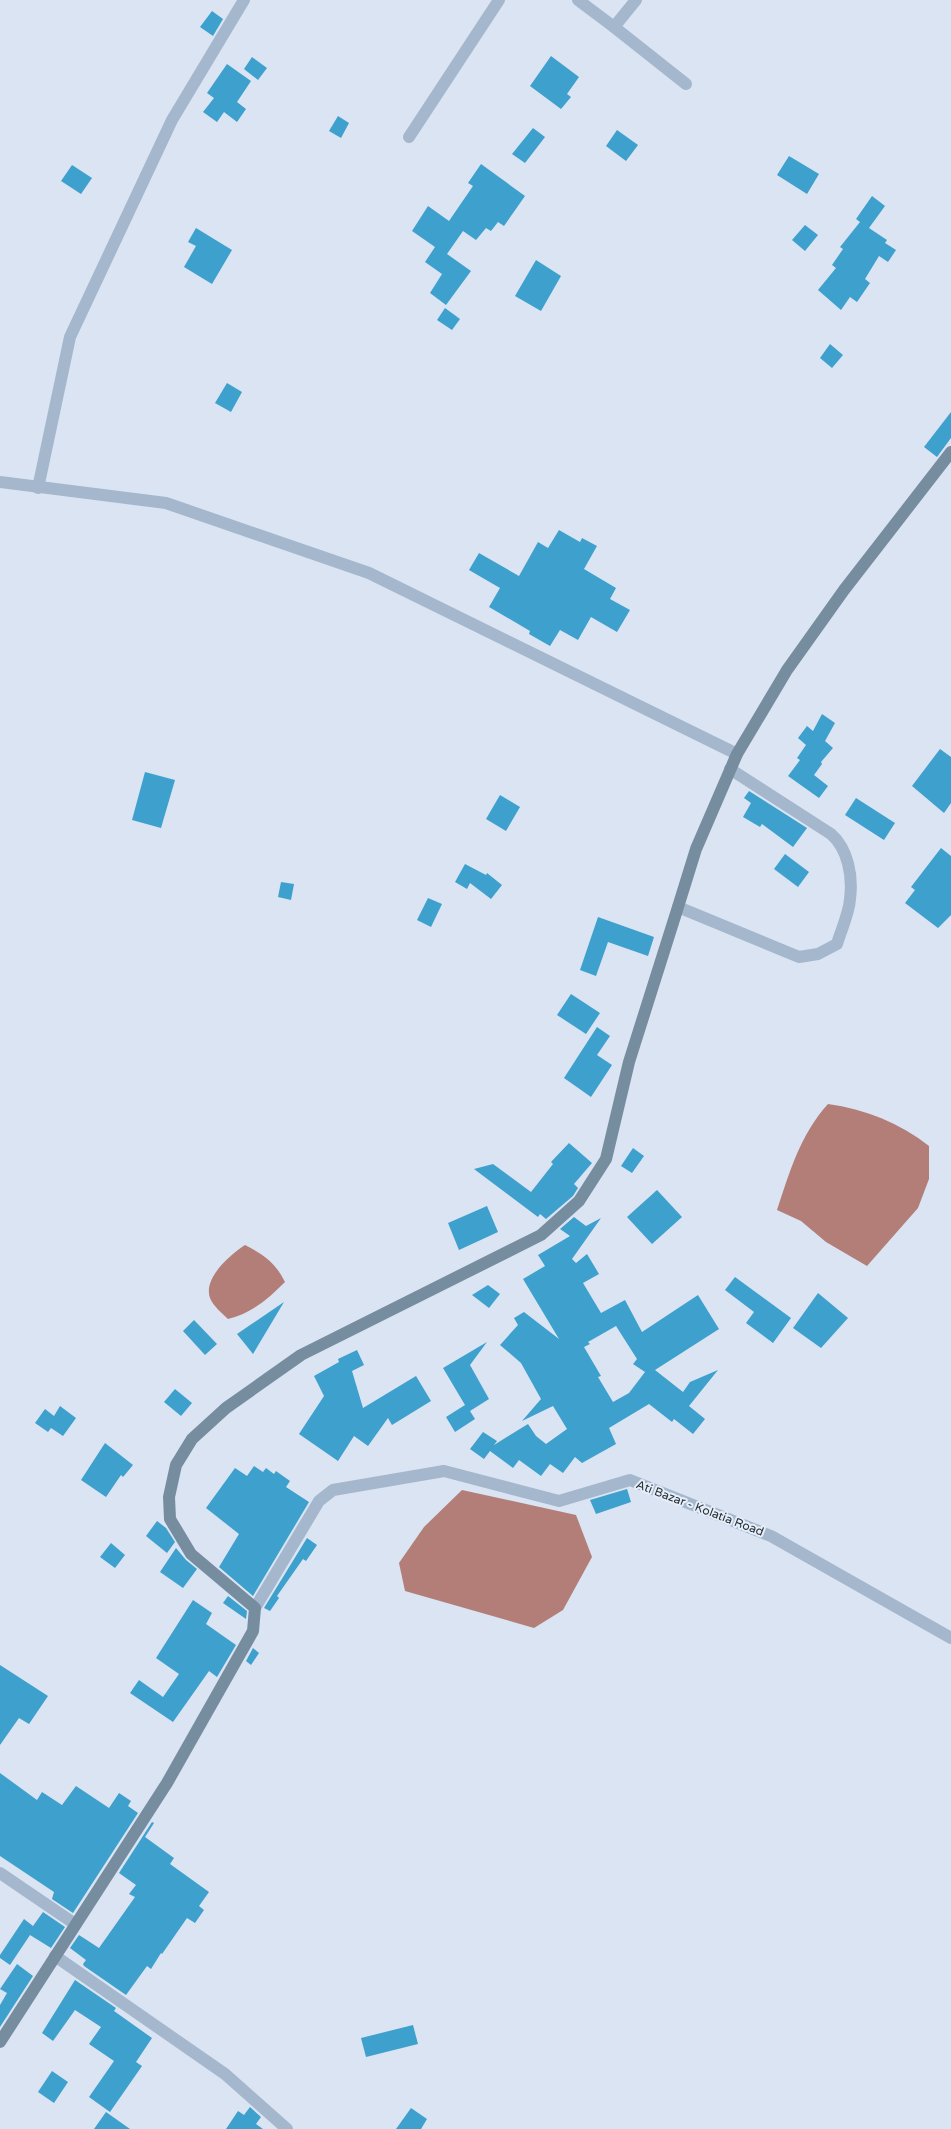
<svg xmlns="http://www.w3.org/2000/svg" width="951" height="2129" font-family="'Varela Round',sans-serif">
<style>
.water{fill:#b27e77}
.building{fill:#3ea0cd;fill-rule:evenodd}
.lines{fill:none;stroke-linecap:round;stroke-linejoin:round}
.minor{stroke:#a5b7cc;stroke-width:12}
.secondary{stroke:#768d9f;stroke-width:12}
.labels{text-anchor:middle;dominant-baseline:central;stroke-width:4;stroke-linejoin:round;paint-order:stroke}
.street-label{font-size:12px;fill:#273137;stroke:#e6eefa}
</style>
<rect width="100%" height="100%" fill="#dae4f3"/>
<g class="water">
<path d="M828 1104C865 1109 900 1123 929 1146V1179L918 1208 867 1266 826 1242 801 1221 777 1210C790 1171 800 1135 828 1104Z"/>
<path d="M245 1245C264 1255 275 1262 285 1282 268 1299 252 1313 228 1319 223 1314 213 1306 210 1298 203 1278 230 1255 245 1245Z"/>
<path d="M462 1490 576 1515 592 1557 563 1610 534 1628 405 1591 399 1563 424 1527Z"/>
</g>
<g class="building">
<path d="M212 11 223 19 213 36 200 27Z"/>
<path d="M551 56 579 77 567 94 571 97 561 109 530 86Z"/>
<path d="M252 57 267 68 258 80 244 69Z"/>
<path d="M227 64 251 81 237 102 246 109 237 122 224 112 217 122 203 112 214 98 207 93Z"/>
<path d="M338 116 349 123 341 138 329 131Z"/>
<path d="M533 128 545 137 525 163 512 154Z"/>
<path d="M617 130 638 145 626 161 606 146Z"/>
<path d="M789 156 819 174 807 194 777 175Z"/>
<path d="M481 164 525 196 504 226 498 222 491 231 486 228 476 240 463 231 447 254 471 271 446 305 430 293 442 274 425 262 435 247 412 231 428 206 449 221 473 186 468 183Z"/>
<path d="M72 165 92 178 81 194 61 181Z"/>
<path d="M872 196 885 206 869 228 887 240 885 243 896 250 888 262 879 256 865 279 870 283 857 302 850 297 841 310 818 290 836 268 832 265 843 249 840 247 860 222 856 219Z"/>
<path d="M805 225 818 235 805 251 792 240Z"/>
<path d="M196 228 232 250 212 284 184 267 196 246 188 242Z"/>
<path d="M536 260 561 276 541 311 515 296Z"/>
<path d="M445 308 460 319 452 330 437 320Z"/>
<path d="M830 344 843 355 832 368 820 358Z"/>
<path d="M227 383 242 392 231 412 215 403Z"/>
<path d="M951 412V438L937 457 924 447Z"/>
<path d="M559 530 580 542 582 538 597 546 584 569 616 588 610 599 630 610 617 632 591 617 578 640 560 630 550 646 529 634 530 631 489 607 500 588 469 570 479 553 519 576 538 542 548 548Z"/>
<path d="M822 714 835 723 825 741 833 748 821 762 822 764 814 775 828 786 819 798 788 776 800 760 797 758 806 745 798 738 807 726 813 731Z"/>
<path d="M940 749 951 757V803L944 813 912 786Z"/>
<path d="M145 772 175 780 161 828 132 820Z"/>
<path d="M749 791 807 828 793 847 762 824 760 827 743 817 751 803 744 798Z"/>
<path d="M500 795 520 807 506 831 486 819Z"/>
<path d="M856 798 895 823 884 840 845 815Z"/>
<path d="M941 848 951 856V915L938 928 905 903 915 890 911 887Z"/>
<path d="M785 854 809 872 798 887 774 869Z"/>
<path d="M465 864 486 875 487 873 502 885 491 899 470 883 467 889 455 882Z"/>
<path d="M281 882 294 884 291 900 278 897Z"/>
<path d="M428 898 442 904 431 927 417 920Z"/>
<path d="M598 917 654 937 648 956 608 942 596 976 580 970Z"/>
<path d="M571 994 600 1013 586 1034 557 1015Z"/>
<path d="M597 1027 610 1036 597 1055 612 1065 591 1097 564 1078Z"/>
<path d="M569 1143 592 1163 574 1184 578 1188 573 1196 546 1219 540 1214 538 1217 474 1169 493 1164 531 1192 553 1164 551 1162Z"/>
<path d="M633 1148 644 1156 632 1173 621 1166Z"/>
<path d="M657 1190 682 1217 652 1244 627 1217Z"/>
<path d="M487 1206 498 1232 459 1250 448 1223Z"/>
<path d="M574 1217 586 1226 601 1218 572 1259 576 1263 587 1254 599 1274 583 1283 601 1313 625 1300 642 1332 698 1295 719 1329 655 1370 683 1392 690 1382 718 1370 689 1406 705 1419 693 1434 674 1419 672 1422 649 1404 609 1428 616 1444 582 1463 575 1457 563 1473 550 1464 541 1476 519 1460 513 1468 490 1451 484 1459 470 1449 483 1432 497 1441 494 1445 528 1424 536 1436 546 1444 567 1429 553 1406 522 1421 541 1399 521 1363 500 1345 518 1325 514 1318 524 1312 559 1339 523 1279 545 1266 538 1255 570 1236 560 1229ZM616 1326 637 1359 633 1364 645 1372 629 1393 613 1402 598 1377 601 1376 584 1347 590 1344 588 1342Z"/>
<path d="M735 1277 791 1318 773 1343 746 1323 754 1312 725 1290Z"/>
<path d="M488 1285 500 1294 489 1308 472 1295Z"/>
<path d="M818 1293 848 1318 821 1348 793 1328Z"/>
<path d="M284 1302 253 1354 237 1334Z"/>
<path d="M194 1320 217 1344 205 1355 183 1331Z"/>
<path d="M487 1342 470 1365 489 1399 470 1411 475 1419 455 1432 446 1417 465 1405 443 1368Z"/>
<path d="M357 1350 364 1365 352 1371 363 1408 416 1376 431 1401 392 1425 388 1418 368 1446 354 1436 338 1461 299 1434 324 1396 314 1376 339 1362 338 1359Z"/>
<path d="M175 1389 192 1403 181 1416 164 1402Z"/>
<path d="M60 1406 76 1418 63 1436 51 1428 48 1432 35 1423 45 1409 54 1416Z"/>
<path d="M105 1443 133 1465 123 1477 121 1475 106 1497 81 1480Z"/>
<path d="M254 1466 263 1472 266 1468 274 1474 276 1471 290 1481 286 1487 309 1502 253 1596 219 1567 239 1534 206 1508 235 1468 247 1476Z"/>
<path d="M627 1489 631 1502 596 1514 590 1500Z"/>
<path d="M157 1521 166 1528 175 1542 167 1553 146 1536Z"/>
<path d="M307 1538 317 1545 306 1561 303 1559 277 1596 279 1598 270 1611 264 1608Z"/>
<path d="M111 1543 125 1555 115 1568 100 1557Z"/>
<path d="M176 1548 186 1560 197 1569 183 1588 160 1572Z"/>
<path d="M228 1596 247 1611 246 1619 223 1603Z"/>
<path d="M193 1600 212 1613 206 1624 236 1645 217 1677 209 1671 173 1722 130 1693 139 1680 163 1697 179 1674 156 1658Z"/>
<path d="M253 1648 259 1653 251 1665 246 1661Z"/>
<path d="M0 1665 48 1696 29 1724 19 1718 0 1745Z"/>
<path d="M0 1773 37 1800 42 1792 62 1805 76 1786 109 1808 119 1793 131 1801 128 1806 138 1813 73 1913 52 1899 54 1892 0 1856Z"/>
<path d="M152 1822 154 1823 145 1837 174 1858 170 1864 209 1892 199 1906 204 1910 195 1923 187 1918 162 1954 161 1953 151 1969 147 1966 126 1995 84 1966 83 1964 86 1960 70 1948 79 1935 99 1948 135 1897 129 1894 136 1885 119 1873Z"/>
<path d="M43 1912 65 1927 51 1948 30 1935 10 1965 0 1958V1955L24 1919 33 1926Z"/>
<path d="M17 1964 33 1976 0 2027V2005L7 1993 0 1989Z"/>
<path d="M75 1980 116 2008 114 2011 152 2038 136 2062 142 2066 110 2112 89 2097 114 2061 89 2044 101 2027 75 2010 53 2041 42 2033Z"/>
<path d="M413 2025 418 2044 366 2057 361 2038Z"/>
<path d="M52 2071 68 2082 54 2103 38 2092Z"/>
<path d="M250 2107 261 2117 256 2124 263 2129H226L238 2111 244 2115Z"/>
<path d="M411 2108 427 2119 421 2129H396Z"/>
<path d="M106 2112 130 2129H94Z"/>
</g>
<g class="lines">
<g class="minor">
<path d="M578 0 614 27 636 0"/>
<path d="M614 27 686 84"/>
<path d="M409 137 499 0"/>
<path d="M0 482 166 503 369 573 737 754"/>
<path d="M38 488 70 337 172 120 244 0"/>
<path d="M678 907 799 957 818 954 837 944C841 930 849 914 850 899 853 876 848 849 831 834L730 769"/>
<path d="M255 1608 319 1501 333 1490 444 1471 559 1501 630 1480 771 1536 951 1638"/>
<path d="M0 1873 75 1924"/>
<path d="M55 1956 225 2074 287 2129"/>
</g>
<path class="secondary" d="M0 2042 167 1783 253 1631 255 1608 191 1554 170 1519 169 1497 176 1465 192 1439 226 1408 301 1355 541 1235 579 1201 606 1159 629 1062 678 907 696 849 737 754 787 670 844 590 951 452"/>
</g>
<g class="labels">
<g class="street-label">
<text transform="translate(700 1508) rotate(21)">Ati Bazar - Kolatia Road</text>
</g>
</g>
</svg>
